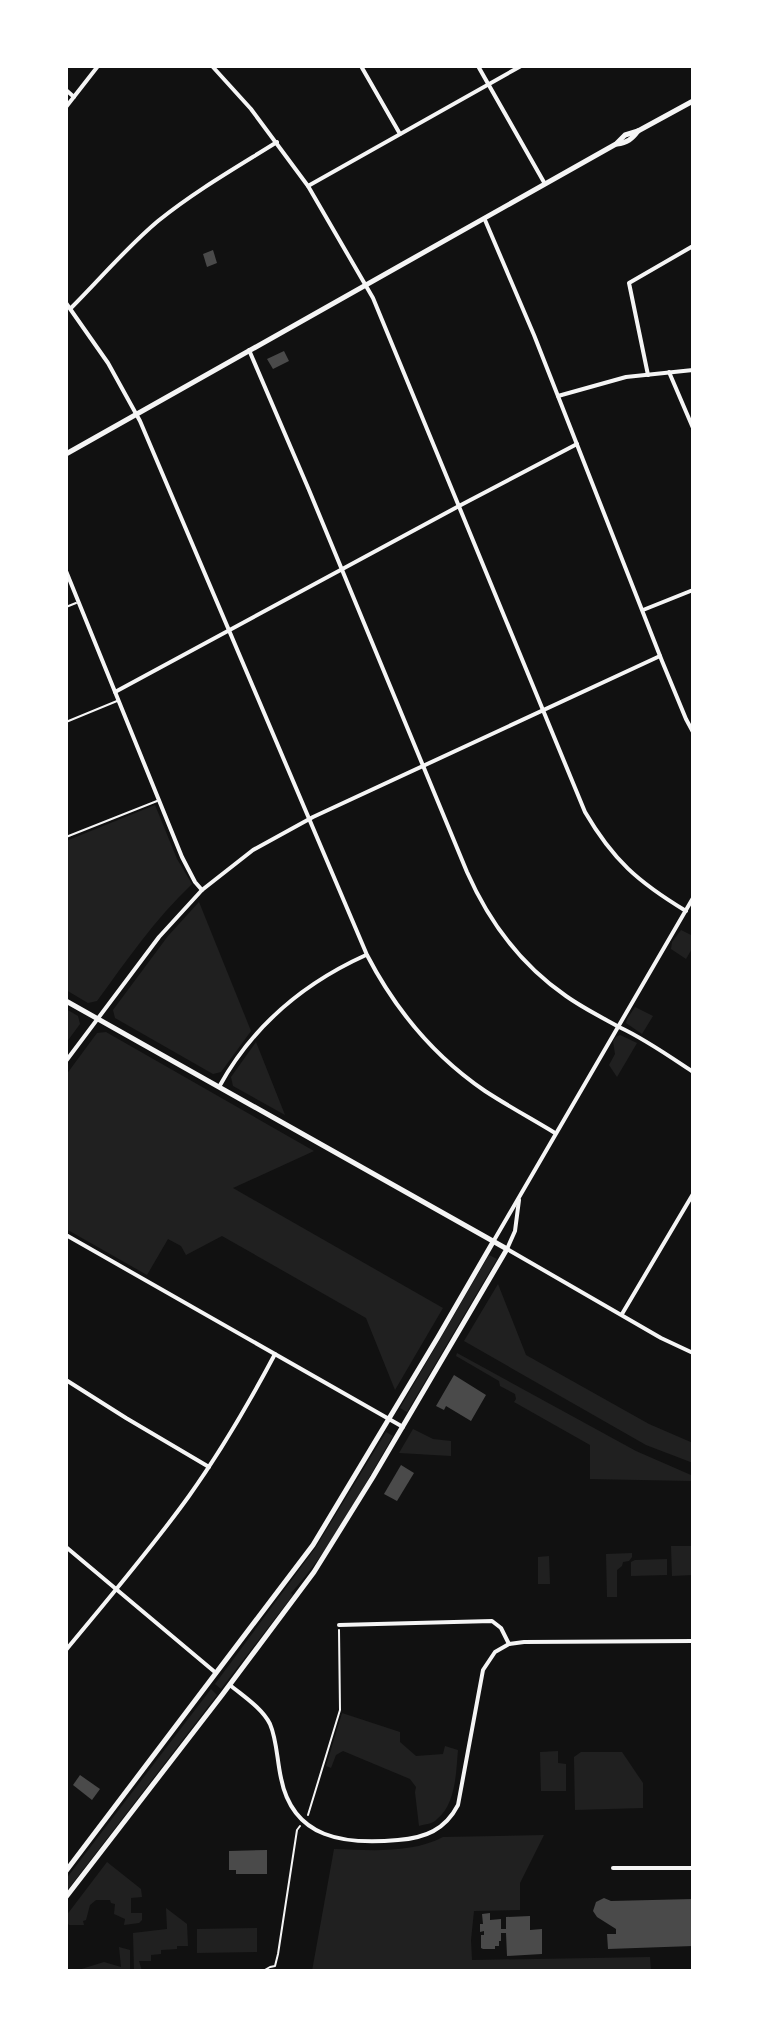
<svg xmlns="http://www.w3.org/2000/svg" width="759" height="2037" font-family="Spectral,serif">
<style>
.green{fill:#202020}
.building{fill:#4a4a4a}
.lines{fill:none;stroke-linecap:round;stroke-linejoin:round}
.path{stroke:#f5f5f5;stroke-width:2}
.service{stroke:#f5f5f5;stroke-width:2}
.minor{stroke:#f5f5f5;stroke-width:4}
.tertiary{stroke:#f5f5f5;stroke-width:5}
</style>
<rect width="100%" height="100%" fill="#111"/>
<g class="green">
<path d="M155 805 177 859 192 884C155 919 127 960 97 1001L88 1003 66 990V841Z"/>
<path d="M199 902 251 1031 221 1072 213 1074 115 1018 113 1010 168 936Z"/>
<path d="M681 930 693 936V947L686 959 671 949 672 942Z"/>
<path d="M635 1007 653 1016 642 1034 626 1023 627 1019Z"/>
<path d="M66 1009 78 1016 80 1024 66 1043Z"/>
<path d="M106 1032 314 1151 233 1188 443 1308 395 1390 366 1318 222 1236 186 1255 181 1246 168 1239 147 1275 66 1229V1075L97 1033Z"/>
<path d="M620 1035 637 1043 617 1077 609 1065 615 1054 613 1041 616 1037Z"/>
<path d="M256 1042 285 1115 233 1086 231 1077Z"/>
<path d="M489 1255 497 1259 407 1412 400 1408Z"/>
<path d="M498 1284 526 1355 649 1424 693 1443V1463L646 1445 464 1341Z"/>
<path d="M457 1353 636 1451 691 1475V1481L590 1479V1445L514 1402 516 1399 515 1394 500 1386 499 1381 456 1356Z"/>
<path d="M413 1429 433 1439 451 1441V1456L399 1453Z"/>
<path d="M386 1432 393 1436C362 1489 333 1547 291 1593L293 1595 221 1689 215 1684 316 1547Z"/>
<path d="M671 1546H693V1575L672 1576Z"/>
<path d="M632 1553V1557L629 1561 623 1562 622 1566 617 1570V1597H607L606 1554Z"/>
<path d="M549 1556 550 1584H538V1557Z"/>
<path d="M667 1559V1575L631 1576V1562L635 1560Z"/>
<path d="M211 1689 217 1695 66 1892V1879Z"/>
<path d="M342 1713 400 1732V1742L416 1756 443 1754 445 1746 458 1750C456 1772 456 1804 437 1819 433 1824 425 1824 419 1826L415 1792 416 1787 410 1779 343 1751 336 1755 331 1768 326 1766Z"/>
<path d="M558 1751V1763L566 1764V1791H541L540 1752Z"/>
<path d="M581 1752H622L643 1783V1808L575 1810 574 1757Z"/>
<path d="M544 1835 520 1883V1910L474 1911 471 1940 472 1960 650 1957 651 1971H312L334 1849C368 1850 411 1854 443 1837Z"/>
<path d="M107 1862 141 1889 142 1897 131 1898V1913H142V1920L139 1923 124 1925 125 1919 114 1914 115 1904 111 1903 110 1900H96L90 1905 86 1920 83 1921 84 1925H69L66 1921V1916Z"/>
<path d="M166 1908 187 1924 188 1946H177V1949L161 1950V1954L151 1955V1961H139L142 1971H134L133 1933 167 1929Z"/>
<path d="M257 1928V1952L197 1953V1929Z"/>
<path d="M119 1947 130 1950V1971H75L104 1962 121 1967Z"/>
</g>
<g class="building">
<path d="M213 250 217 263 207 267 203 254Z"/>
<path d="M284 351 289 361 273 369 267 359Z"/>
<path d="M454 1375 486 1395 471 1421 446 1406 444 1410 436 1406Z"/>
<path d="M401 1465 414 1473 397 1501 384 1494Z"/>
<path d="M80 1775 100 1789 92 1800 73 1785Z"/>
<path d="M267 1850V1874H236V1870H229V1851Z"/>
<path d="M604 1898 611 1901 693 1899V1946L608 1949 607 1934H616V1929L597 1917 593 1911 596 1902Z"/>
<path d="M490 1913V1920L501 1919V1929H506V1917L530 1916V1930L542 1929V1954L507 1956 506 1933H501V1941H499V1946H495V1949H483L481 1948V1935H484V1931L480 1932V1924H483L482 1914Z"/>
</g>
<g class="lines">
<g class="path">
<path d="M308 1815 340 1710 339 1630"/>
<path d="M263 1971 270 1967 275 1966 278 1954 297 1830 300 1826"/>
</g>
<g class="service">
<path d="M66 607 76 603"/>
<path d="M66 722 117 701"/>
<path d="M66 837 157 801"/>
</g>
<g class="minor">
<path d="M212 66 251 109 308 186 373 298 585 812C613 860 638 882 686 911"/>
<path d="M361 66 400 134"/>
<path d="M478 66 545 184"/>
<path d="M66 90 74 97"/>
<path d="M66 107 98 66"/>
<path d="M308 186 521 66"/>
<path d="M485 220 534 335 662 661 686 719 693 732"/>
<path d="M66 303 108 363 140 421 367 955C395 1009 435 1057 485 1091 508 1106 532 1119 555 1133"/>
<path d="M71 308C100 279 127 247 158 221 195 191 237 167 277 142"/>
<path d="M249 350 309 490 467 872C489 922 521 965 566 996 583 1008 601 1017 619 1027 645 1039 669 1056 693 1072"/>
<path d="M669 372 693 428"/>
<path d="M648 375 629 283 693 246"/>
<path d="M558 396 626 377 693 370"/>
<path d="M66 571 182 857 195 882 202 890"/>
<path d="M643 610 693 590"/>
<path d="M115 692 459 506 577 444"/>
<path d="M66 1061 159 937 202 890 253 850 313 817 660 656"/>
<path d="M219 1087C252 1027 304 983 366 955"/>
<path d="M519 1200 515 1231 507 1249 661 1338 693 1353"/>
<path d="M66 1235 403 1427"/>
<path d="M493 1242 693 898"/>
<path d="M622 1314 693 1194"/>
<path d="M66 1380 126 1418 209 1467"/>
<path d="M66 1547 216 1673"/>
<path d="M339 1625 492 1621 501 1628 509 1644"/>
<path d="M66 1650C108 1599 151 1549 189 1496 221 1451 249 1403 275 1354"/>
<path d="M230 1685C243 1696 262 1708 270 1724 277 1740 277 1761 281 1778 293 1839 345 1845 398 1840 425 1838 445 1830 458 1805L483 1670 495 1652 509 1644 524 1642 693 1641"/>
<path d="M613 1868H693"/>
</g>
<g class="tertiary">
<path d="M617 144C627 143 632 139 638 131"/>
<path d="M66 454 616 144 625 135 638 131 693 101"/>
<path d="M66 1001 507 1249 373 1477 314 1572 222 1695 66 1897"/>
<path d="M66 1871 313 1545 438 1337 493 1242"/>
</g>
</g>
<rect width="759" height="2037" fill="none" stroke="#ffffff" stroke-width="136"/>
</svg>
